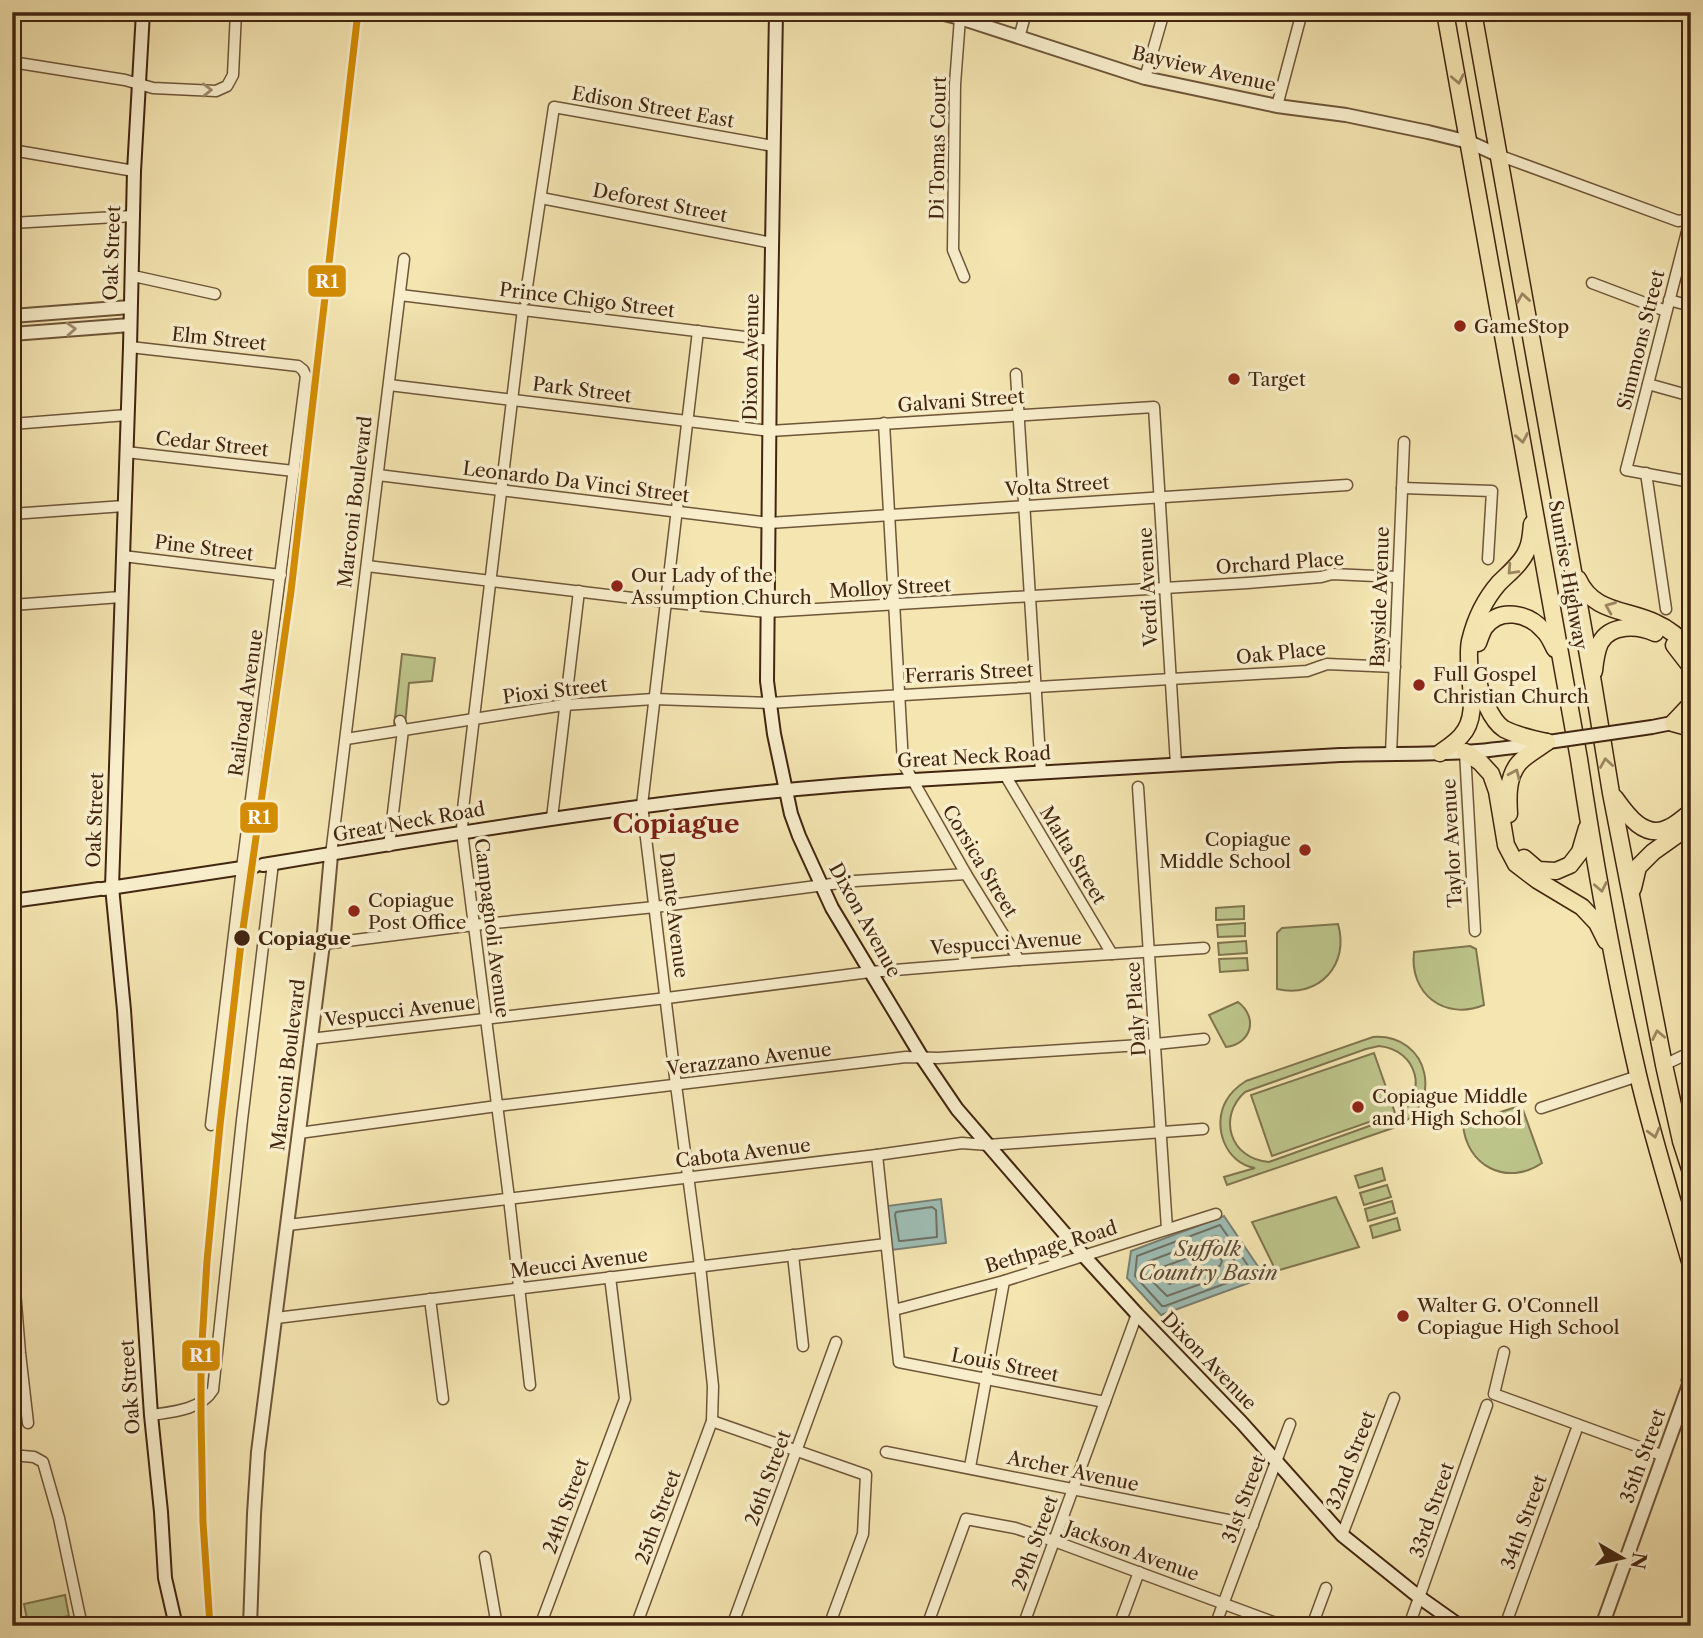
<svg xmlns="http://www.w3.org/2000/svg" width="1703" height="1638" font-family="'Libre Caslon Text',serif">
<style>
.green{fill:#bcc48a;stroke:#80744e;stroke-width:2;fill-rule:evenodd}
.water{fill:#9ebdb5;stroke:#7a8073;stroke-width:2}
.lines{fill:none;stroke-linecap:round;stroke-linejoin:round}
.shore{stroke:#707163;stroke-width:2}
.minor-casing{stroke:#6f5539;stroke-width:13}
.tertiary-casing{stroke:#6f5539;stroke-width:16}
.secondary-casing{stroke:#432511;stroke-width:16}
.trunk-casing{stroke:#432511;stroke-width:19}
.minor{stroke:#f8eecc;stroke-width:10}
.tertiary{stroke:#f8eecc;stroke-width:12}
.secondary{stroke:#f8eecc;stroke-width:12}
.trunk{stroke:#f4e5b1;stroke-width:16}
.secondary-bridge-casing{stroke:#432511;stroke-width:16;stroke-linecap:butt}
.secondary-bridge{stroke:#f8eecc;stroke-width:12}
.rail-1-casing{stroke:#f8eecc;stroke-width:12}
.rail-1{stroke:#d38c03;stroke-width:7}
.oneway{stroke:#9c8561}
.oneway2{stroke:#9e8a6e}
.poi-dot{fill:#8f2418;stroke:#f8eecc;stroke-width:2.5}
.stop-dot{fill:#432511;stroke:#f8eecc;stroke-width:2.5}
.labels{text-anchor:middle;dominant-baseline:central;stroke-width:7;stroke-linejoin:round;paint-order:stroke}
.street-label{font-size:19px;fill:#432511;stroke:#f8eecc}
.poi-label{font-size:19px;fill:#432511;stroke:#f8eecc;text-anchor:start}
.stop-label{font-size:19px;font-weight:bold;fill:#432511;stroke:#f8eecc;text-anchor:start}
.water-label{font-size:21px;font-style:italic;fill:#5a4b3a;stroke:#f8eecc}
.district-label{font-size:26px;font-weight:bold;fill:#7a1f14;stroke:#f8eecc}
.line-badge{stroke:#f8eecc;stroke-width:2.5}
.badge-label{font-size:19px;text-anchor:middle;font-weight:bold;fill:#fff}
</style>
<rect width="100%" height="100%" fill="#f4e5b1"/>
<filter id="stains"><feTurbulence type="fractalNoise" baseFrequency=".00286" numOctaves="4"/><feColorMatrix values="0 0 0 0 .2 0 0 0 0 .09 0 0 0 0 .02 0 0 0 .5 -.17"/></filter>
<radialGradient id="worn" r=".72"><stop offset=".6" stop-color="#630" stop-opacity="0"/><stop offset="1" stop-color="#630" stop-opacity=".3"/></radialGradient>
<g class="green">
<path d="M402 654 435 658 432 681 409 683 405 725 394 726Z"/>
<path d="M1244 906V919L1216 920V908Z"/>
<path d="M1245 923V936L1218 937 1217 925Z"/>
<path d="M1338 924C1350 964 1319 999 1277 989V933L1282 928Z"/>
<path d="M1246 941 1247 953 1219 955 1218 943Z"/>
<path d="M1470 946 1476 949 1484 1005C1445 1021 1409 994 1414 952Z"/>
<path d="M1247 958 1248 970 1220 972 1219 959Z"/>
<path d="M1238 1002C1259 1018 1251 1044 1226 1047L1209 1015Z"/>
<path d="M1373 1037C1430 1033 1446 1107 1393 1128L1227 1185 1224 1177 1255 1168C1225 1163 1212 1126 1226 1101 1231 1092 1238 1086 1246 1081ZM1379 1046C1418 1050 1429 1094 1397 1116L1269 1162C1230 1159 1217 1117 1245 1092L1366 1049Z"/>
<path d="M1374 1053 1395 1113 1272 1156 1251 1095Z"/>
<path d="M1516 1107 1523 1110 1542 1163C1507 1187 1466 1166 1463 1124Z"/>
<path d="M1382 1168 1385 1180 1359 1188 1355 1176Z"/>
<path d="M1387 1185 1391 1197 1364 1205 1360 1193Z"/>
<path d="M1336 1197 1359 1247 1276 1271 1252 1222Z"/>
<path d="M1392 1201 1395 1213 1368 1221 1365 1209Z"/>
<path d="M1397 1218 1400 1230 1373 1238 1370 1226Z"/>
<path d="M65 1595 69 1616 28 1624 24 1604Z"/>
</g>
<g class="water">
<path d="M941 1199 946 1243 892 1250 887 1206Z"/>
<path d="M1224 1216 1265 1277 1161 1315 1127 1278 1131 1251Z"/>
</g>
<g class="lines">
<g class="shore">
<path d="M932 1207 936 1210 937 1237 901 1241H899L895 1215 896 1212Z"/>
<path d="M1220 1225 1251 1270V1274L1165 1306H1162L1135 1276 1137 1256Z"/>
<path d="M1216 1236 1219 1237 1238 1266 1237 1271 1167 1296 1144 1273 1145 1264 1147 1262Z"/>
<path d="M1212 1249 1215 1250 1222 1261 1220 1266 1170 1284 1167 1283 1158 1273 1160 1268Z"/>
</g>
<g class="minor-casing">
<g id="minor">
<path d="M960 18 955 84 953 250 964 277"/>
<path d="M1019 38 1026 12"/>
<path d="M12 62 125 80 153 88 216 91 227 86 233 75 236 12"/>
<path d="M1145 78 1164 12"/>
<path d="M1277 106 1302 12"/>
<path d="M12 150 134 171"/>
<path d="M1498 155 1678 221 1691 219"/>
<path d="M541 198 772 243"/>
<path d="M1691 216 1626 470 1691 482"/>
<path d="M12 223 133 216"/>
<path d="M131 277H138L215 294"/>
<path d="M1592 283 1666 311"/>
<path d="M400 295 770 340"/>
<path d="M525 300 554 107 773 146"/>
<path d="M1669 300 1691 306"/>
<path d="M523 309 463 809 462 832 509 1198 530 1385"/>
<path d="M130 347 298 366 303 370 306 376 242 868 211 1125"/>
<path d="M1016 374 1041 773"/>
<path d="M1648 384 1691 396"/>
<path d="M389 385 770 431 1154 407 1176 764"/>
<path d="M884 423 903 763 966 874 1019 960"/>
<path d="M12 424 127 415"/>
<path d="M126 452 294 471"/>
<path d="M1646 473 1666 609"/>
<path d="M378 475 769 523 1347 485"/>
<path d="M1402 488 1492 491 1488 559"/>
<path d="M12 514 124 506"/>
<path d="M123 556 281 575"/>
<path d="M367 566 666 602 767 612 1247 583 1321 577 1332 574 1397 577"/>
<path d="M12 605 121 597"/>
<path d="M346 739 564 705 654 699 769 703 1307 671 1327 664 1395 667"/>
<path d="M1465 752 1475 931"/>
<path d="M1391 754 1404 442"/>
<path d="M1005 775 1112 954"/>
<path d="M1138 787 1167 1229"/>
<path d="M552 818 579 591"/>
<path d="M389 846 403 730 400 721"/>
<path d="M331 855 404 259"/>
<path d="M1689 865 1691 894"/>
<path d="M323 944 474 925 655 907 855 881 966 874"/>
<path d="M310 1039 667 998 870 972 1019 960 1204 948"/>
<path d="M1664 1065 1691 1052"/>
<path d="M1541 1108 1638 1076"/>
<path d="M299 1133 497 1106 906 1057 938 1058 1156 1044 1204 1039"/>
<path d="M877 1155 899 1362 1105 1402"/>
<path d="M288 1225 877 1155 962 1143 988 1145 1203 1129"/>
<path d="M12 1253 20 1353 28 1423"/>
<path d="M793 1255 803 1346"/>
<path d="M430 1299 443 1399"/>
<path d="M894 1310 1004 1281 1216 1214"/>
<path d="M276 1318 886 1244"/>
<path d="M1504 1352 1494 1394 1664 1456"/>
<path d="M151 1415C172 1412 201 1410 213 1390L242 1120 273 863"/>
<path d="M712 1421 866 1475 863 1534 829 1626"/>
<path d="M886 1452 1253 1525"/>
<path d="M12 1455 34 1457 43 1462 59 1518 82 1626"/>
<path d="M970 1467 1004 1281"/>
<path d="M1342 1535 1394 1398"/>
<path d="M485 1557 497 1626"/>
<path d="M540 1626 625 1399 610 1277"/>
<path d="M636 1626 712 1421 713 1386 700 1266 676 1085 642 805 698 331"/>
<path d="M732 1626 836 1342"/>
<path d="M927 1626 966 1519 1015 1528 1054 1541 1284 1626"/>
<path d="M1023 1626 1137 1314"/>
<path d="M1119 1626 1139 1572"/>
<path d="M1215 1626 1290 1424"/>
<path d="M1312 1626 1326 1588"/>
<path d="M1409 1626 1487 1405"/>
<path d="M1505 1626 1576 1431"/>
</g>
</g>
<g class="tertiary-casing">
<g id="tertiary">
<path d="M936 12 960 18 1145 78 1277 106 1346 115 1428 132 1469 142 1498 155"/>
<path d="M12 316 130 307"/>
<path d="M12 334 130 325"/>
<path d="M250 1626 254 1514 258 1452 323 944 331 855"/>
<path d="M1602 1626 1691 1379"/>
</g>
</g>
<g class="secondary-casing">
<g id="secondary">
<path d="M143 12 134 171 130 347 112 887 124 1010 151 1415 161 1512 165 1578 176 1626"/>
<path d="M776 12 770 364 767 681 774 734 791 814 799 836 832 908 923 1059 957 1109 1084 1256 1137 1314 1242 1423 1342 1535 1419 1597 1460 1626"/>
<path d="M1652 727 1682 721"/>
<path d="M263 865C479 829 695 793 914 780 1056 771 1198 764 1340 755 1382 753 1423 755 1465 752 1498 750 1530 745 1562 740"/>
<path d="M103 889 255 866"/>
<path d="M12 901 99 889"/>
</g>
</g>
<g class="trunk-casing">
<g id="trunk">
<path d="M1445 12 1579 759C1595 865 1614 971 1638 1075 1653 1139 1673 1202 1691 1265"/>
<path d="M1473 12 1593 683 1611 793 1664 1065 1681 1141 1691 1172"/>
<path d="M1578 579C1593 613 1627 609 1656 623 1670 629 1681 639 1691 650"/>
<path d="M1478 643C1480 638 1482 631 1485 627 1500 607 1528 613 1543 630 1549 635 1551 642 1555 649"/>
<path d="M1674 645 1691 667"/>
<path d="M1594 671C1595 661 1596 652 1600 643 1610 624 1638 625 1655 633"/>
<path d="M1477 675C1479 691 1491 721 1504 729 1518 736 1532 739 1547 742"/>
<path d="M1691 704 1673 723 1691 728"/>
<path d="M1465 752 1480 762 1491 774 1497 791 1506 845 1516 864 1537 880 1582 907 1597 923 1606 941"/>
<path d="M1440 753C1447 748 1456 742 1461 736 1483 713 1464 670 1470 641 1475 620 1485 599 1499 583 1509 573 1522 563 1527 550 1531 542 1531 532 1532 524"/>
<path d="M1615 798C1627 815 1645 840 1668 828 1676 825 1684 817 1691 812"/>
<path d="M1509 814C1508 798 1507 777 1519 763 1526 755 1538 749 1547 742"/>
<path d="M1524 858 1538 870 1556 871 1570 865 1580 852 1587 828"/>
<path d="M1633 888 1638 867 1653 852 1691 825"/>
<path d="M1690 1380H1691"/>
</g>
</g>
<use href="#minor" class="minor"/>
<use href="#tertiary" class="tertiary"/>
<use href="#secondary" class="secondary"/>
<use href="#trunk" class="trunk"/>
<g class="secondary-bridge-casing">
<path id="secondary-bridge" d="M1562 740 1652 727"/>
</g>
<use href="#secondary-bridge" class="secondary-bridge"/>
<g class="rail-1-casing">
<path id="rail-1" d="M210 1626 203 1522 201 1417V1359L207 1261 220 1125 241 943 291 591 358 12"/>
</g>
<use href="#rail-1" class="rail-1"/>
</g>
<defs><path id="oneway-chevron" d="M-2-3.5L2.5 0L-2 3.5" fill="none" stroke-width="1.6" stroke-linecap="round" stroke-linejoin="round" transform="scale(1.75)"/></defs>
<g class="oneway">
<use href="#oneway-chevron" transform="translate(1458 79) rotate(79)"/>
<use href="#oneway-chevron" transform="translate(1523 298) rotate(-99)"/>
<use href="#oneway-chevron" transform="translate(1522 438) rotate(80)"/>
<use href="#oneway-chevron" transform="translate(1512 570) rotate(133)"/>
<use href="#oneway-chevron" transform="translate(1610 607) rotate(-158)"/>
<use href="#oneway-chevron" transform="translate(1606 763) rotate(-99)"/>
<use href="#oneway-chevron" transform="translate(1515 774) rotate(-66)"/>
<use href="#oneway-chevron" transform="translate(1601 887) rotate(79)"/>
<use href="#oneway-chevron" transform="translate(1658 1035) rotate(-101)"/>
<use href="#oneway-chevron" transform="translate(1654 1133) rotate(75)"/>
</g>
<g class="oneway2">
<use href="#oneway-chevron" transform="translate(207 90) rotate(-1)"/>
<use href="#oneway-chevron" transform="translate(71 329) rotate(-4)"/>
</g>
<g class="poi-dot">
<circle cx="1460" cy="326" r="7"/>
<circle cx="1234" cy="379" r="7"/>
<circle cx="617" cy="586" r="7"/>
<circle cx="1419" cy="685" r="7"/>
<circle cx="1305" cy="850" r="7"/>
<circle cx="354" cy="911" r="7"/>
<circle cx="1358" cy="1107" r="7"/>
<circle cx="1403" cy="1316" r="7"/>
</g>
<circle class="stop-dot" cx="242" cy="938" r="9"/>
<g class="labels">
<g class="street-label">
<text transform="translate(1204 69) rotate(13)">Bayview Avenue</text>
<text transform="translate(653 107) rotate(10)">Edison Street East</text>
<text transform="translate(938 148) rotate(-89)">Di Tomas Court</text>
<text transform="translate(660 203) rotate(11)">Deforest Street</text>
<text transform="translate(112 253) rotate(-88)">Oak Street</text>
<text transform="translate(587 300) rotate(7)">Prince Chigo Street</text>
<text transform="translate(219 339) rotate(6)">Elm Street</text>
<text transform="translate(1641 340) rotate(-76)">Simmons Street</text>
<text transform="translate(751 357) rotate(-89)">Dixon Avenue</text>
<text transform="translate(582 390) rotate(7)">Park Street</text>
<text transform="translate(961 401) rotate(-4)">Galvani Street</text>
<text transform="translate(212 444) rotate(6)">Cedar Street</text>
<text transform="translate(576 482) rotate(7)">Leonardo Da Vinci Street</text>
<text transform="translate(1057 486) rotate(-4)">Volta Street</text>
<text transform="translate(355 502) rotate(-83)">Marconi Boulevard</text>
<text transform="translate(204 548) rotate(7)">Pine Street</text>
<text transform="translate(1280 563) rotate(-4)">Orchard Place</text>
<text transform="translate(1568 575) rotate(80)">Sunrise Highway</text>
<text transform="translate(1148 587) rotate(-93)">Verdi Avenue</text>
<text transform="translate(890 588) rotate(-3)">Molloy Street</text>
<text transform="translate(1380 597) rotate(-88)">Bayside Avenue</text>
<text transform="translate(1281 653) rotate(-6)">Oak Place</text>
<text transform="translate(969 673) rotate(-3)">Ferraris Street</text>
<text transform="translate(555 691) rotate(-7)">Pioxi Street</text>
<text transform="translate(246 703) rotate(-82)">Railroad Avenue</text>
<text transform="translate(974 757) rotate(-3)">Great Neck Road</text>
<text transform="translate(95 820) rotate(-88)">Oak Street</text>
<text transform="translate(409 822) rotate(-10)">Great Neck Road</text>
<text transform="translate(1452 843) rotate(-93)">Taylor Avenue</text>
<text transform="translate(1073 855) rotate(59)">Malta Street</text>
<text transform="translate(980 861) rotate(59)">Corsica Street</text>
<text transform="translate(674 915) rotate(83)">Dante Avenue</text>
<text transform="translate(865 920) rotate(61)">Dixon Avenue</text>
<text transform="translate(492 928) rotate(83)">Campagnoli Avenue</text>
<text transform="translate(1006 943) rotate(-4)">Vespucci Avenue</text>
<text transform="translate(1136 1009) rotate(-94)">Daly Place</text>
<text transform="translate(400 1011) rotate(-7)">Vespucci Avenue</text>
<text transform="translate(749 1059) rotate(-7)">Verazzano Avenue</text>
<text transform="translate(288 1065) rotate(-83)">Marconi Boulevard</text>
<text transform="translate(743 1153) rotate(-7)">Cabota Avenue</text>
<text transform="translate(1051 1247) rotate(-17)">Bethpage Road</text>
<text transform="translate(579 1263) rotate(-7)">Meucci Avenue</text>
<text transform="translate(1209 1361) rotate(46)">Dixon Avenue</text>
<text transform="translate(1005 1365) rotate(11)">Louis Street</text>
<text transform="translate(130 1387) rotate(-94)">Oak Street</text>
<text transform="translate(1643 1456) rotate(-70)">35th Street</text>
<text transform="translate(1351 1460) rotate(-69)">32nd Street</text>
<text transform="translate(1073 1471) rotate(12)">Archer Avenue</text>
<text transform="translate(768 1478) rotate(-70)">26th Street</text>
<text transform="translate(1244 1499) rotate(-70)">31st Street</text>
<text transform="translate(566 1506) rotate(-70)">24th Street</text>
<text transform="translate(1432 1510) rotate(-71)">33rd Street</text>
<text transform="translate(658 1517) rotate(-70)">25th Street</text>
<text transform="translate(1524 1522) rotate(-70)">34th Street</text>
<text transform="translate(1035 1543) rotate(-70)">29th Street</text>
<text transform="translate(1132 1551) rotate(20)">Jackson Avenue</text>
</g>
<g class="poi-label">
<text x="1474" y="326">GameStop</text>
<text x="1248" y="379">Target</text>
<text x="631" y="575">Our Lady of the<tspan x="631" dy="22">Assumption Church</tspan></text>
<text x="1433" y="674">Full Gospel<tspan x="1433" dy="22">Christian Church</tspan></text>
<text x="1291" y="839" text-anchor="end">Copiague<tspan x="1291" dy="22">Middle School</tspan></text>
<text x="368" y="900">Copiague<tspan x="368" dy="22">Post Office</tspan></text>
<text x="1372" y="1096">Copiague Middle<tspan x="1372" dy="22">and High School</tspan></text>
<text x="1417" y="1305">Walter G. O'Connell<tspan x="1417" dy="22">Copiague High School</tspan></text>
</g>
<g class="stop-label">
<text x="258" y="938">Copiague</text>
</g>
<g class="water-label">
<text x="1208" y="1248">Suffolk<tspan x="1208" dy="24">Country Basin</tspan></text>
</g>
<g class="district-label">
<text x="676" y="824">Copiague</text>
</g>
</g>
<g class="line-badge">
<rect x="307" y="264" width="40" height="34" rx="7" fill="#d38c03"/>
<rect x="239" y="801" width="40" height="33" rx="7" fill="#d38c03"/>
<rect x="181" y="1339" width="40" height="33" rx="7" fill="#d38c03"/>
</g>
<g class="badge-label">
<text x="327" y="288">R1</text>
<text x="259" y="824">R1</text>
<text x="201" y="1362">R1</text>
</g>
<rect width="1703" height="1638" fill="none" stroke="#f4e5b1" stroke-width="42"/>
<rect x="14" y="14" width="1675" height="1610" fill="none" stroke="#432511" stroke-width="3.5"/>
<rect x="21" y="21" width="1661" height="1596" fill="none" stroke="#432511" stroke-width="2"/>
<g transform="translate(1622 1558) rotate(99)" stroke="#f8eecc" stroke-width="5" paint-order="stroke">
<path d="M0-5L12 26L0 18L-12 26Z" fill="#432511"/>
<text y="-10" font-size="19" font-weight="bold" text-anchor="middle" fill="#432511">N</text>
</g>
<rect width="100%" height="100%" filter="url(#stains)"/>
<rect width="100%" height="100%" fill="url(#worn)"/>
</svg>
